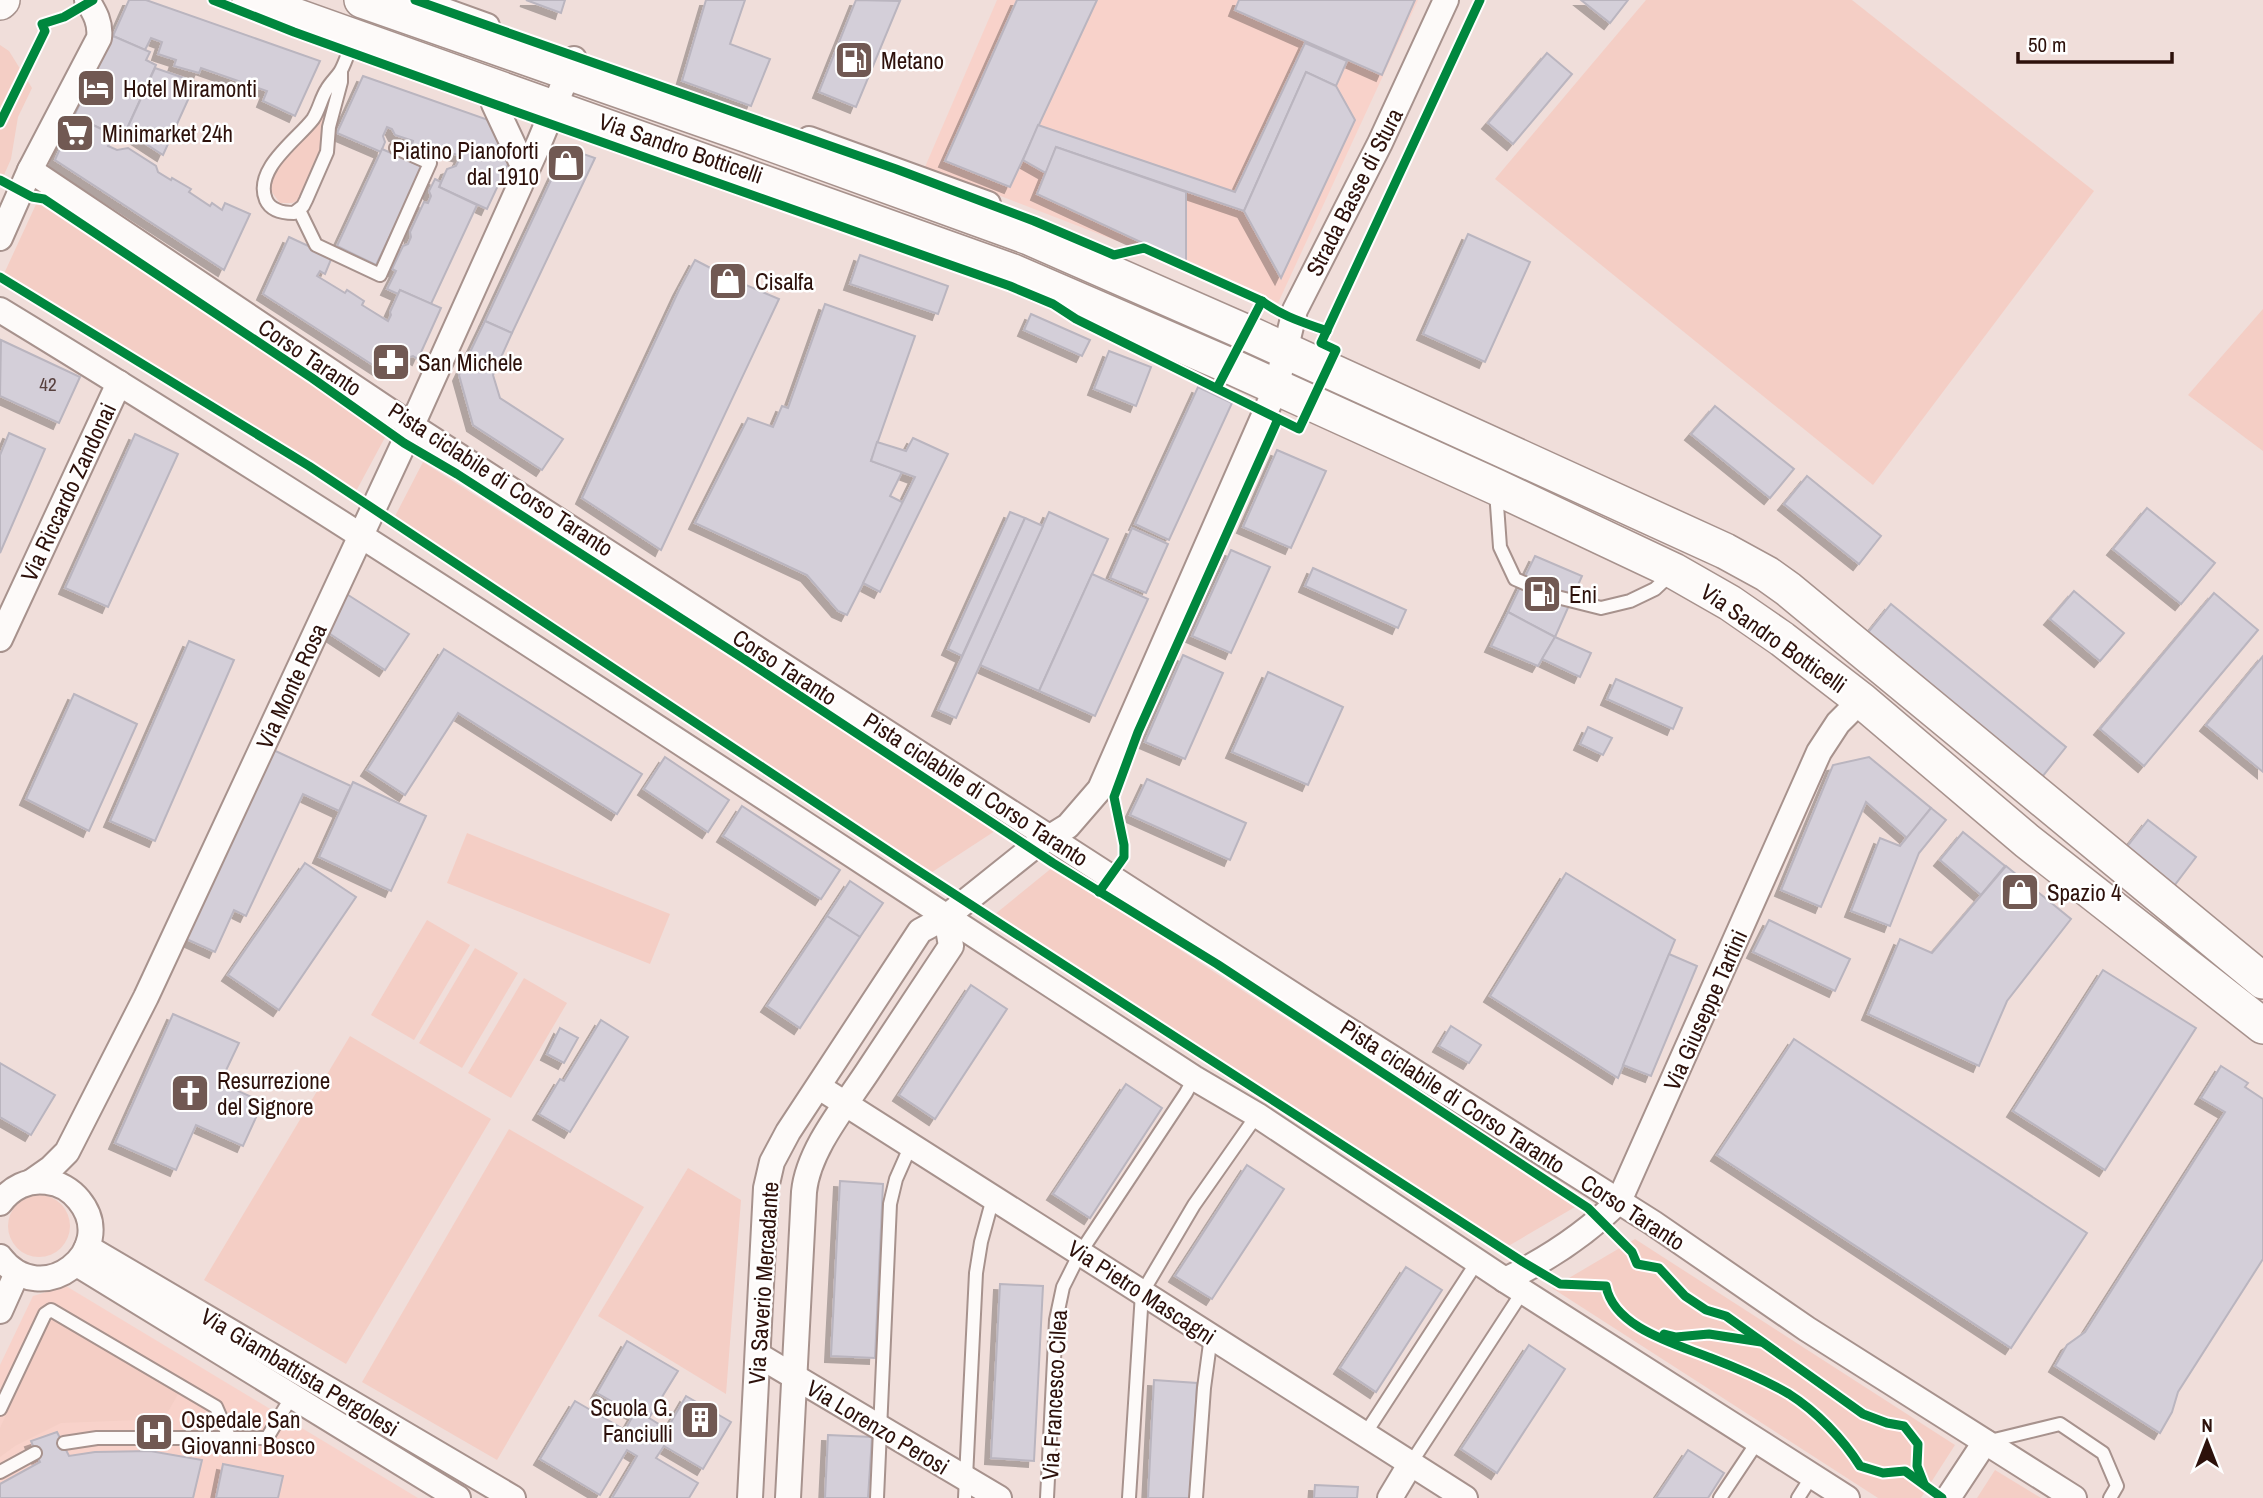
<svg xmlns="http://www.w3.org/2000/svg" width="2263" height="1498" font-family="'Archivo Narrow',sans-serif">
<style>
.built{fill:#f8d2ca}
.green{fill:#f4cec5}
.building{fill:#d4cfd9;stroke:#bab5bf;stroke-width:2;filter:url(#shadow)}
.lines{fill:none;stroke-linecap:round;stroke-linejoin:round}
.service-casing{stroke:#a7928d;stroke-width:16}
.minor-casing{stroke:#a7928d;stroke-width:28}
.secondary-casing{stroke:#a7928d;stroke-width:38}
.service{stroke:#fdfaf9;stroke-width:12}
.minor{stroke:#fdfaf9;stroke-width:24}
.secondary{stroke:#fdfaf9;stroke-width:35}
.cycleway-casing{stroke:#fff;stroke-width:13}
.cycleway{stroke:#00873e;stroke-width:9}
.labels{text-anchor:middle;dominant-baseline:central;stroke-width:5;stroke-linejoin:round;paint-order:stroke}
.number-label{font-size:19px;fill:#57403e}
.poi-label{font-size:23px;fill:#2d110b;stroke:#fff;text-anchor:start}
.street-label{font-size:23px;fill:#2d110b;stroke:#fff}
</style>
<defs>
<filter id="shadow"><feDropShadow dx="-6" dy="6" stdDeviation="0" flood-color="#0004"/></filter>
</defs>
<rect width="100%" height="100%" fill="#f0deda"/>
<g class="built">
<path d="M997 0H1418L1278 303 925 167Z"/>
<path d="M66 1286 418 1498H0V1365L33 1296Z"/>
</g>
<g class="green">
<path d="M1646 0H1852L2094 191 1873 485 1495 179Z"/>
<path d="M0 45 9 51 32 88 18 117 11 159 0 184Z"/>
<path d="M322 115 325 116C321 129 322 143 319 155 315 170 306 189 297 201L292 203H280L271 191C272 163 304 135 322 115Z"/>
<path d="M38 200 389 430 354 495 2 278Z"/>
<path d="M2263 309V451L2188 395Z"/>
<path d="M423 462 998 829 926 876 392 522Z"/>
<path d="M467 833 670 914 650 964 447 883Z"/>
<path d="M1053 867 1575 1207 1505 1248 994 915Z"/>
<path d="M427 920 470 945 414 1040 371 1015Z"/>
<path d="M475 948 518 973 462 1068 419 1043Z"/>
<path d="M524 978 567 1003 511 1098 468 1073Z"/>
<path d="M350 1036 491 1119 346 1364 204 1280Z"/>
<path d="M509 1129 644 1207 497 1460 362 1382Z"/>
<path d="M688 1168 741 1200 726 1394 598 1316Z"/>
<circle cx="39" cy="1226" r="31"/>
<path d="M1635 1239 1955 1445 1921 1498H1878L1552 1288Z"/>
<path d="M61 1318 182 1387 165 1417 175 1425 139 1420 61 1423 15 1446 0 1457V1428L50 1321Z"/>
<path d="M1995 1470 2041 1498H1977Z"/>
</g>
<g class="building">
<path d="M129 0H146L320 61 295 116 263 101 267 91 201 68 199 73 174 66 176 60 158 54 162 42 151 38 145 50 113 36Z"/>
<path d="M526 0H565L561 13Z"/>
<path d="M706 0H745L730 44 770 59 751 106 682 81Z"/>
<path d="M856 0 900 1 856 107 819 92Z"/>
<path d="M1017 0H1097L1010 187 945 161Z"/>
<path d="M1239 0H1415L1382 75 1235 10Z"/>
<path d="M1581 0H1628L1610 23Z"/>
<path d="M113 36 150 52 146 60 156 65 125 133 116 129 114 135 74 116Z"/>
<path d="M1305 43 1347 61 1336 86 1306 72 1244 211 1056 147 1046 173 1023 160 1038 125 1235 192Z"/>
<path d="M1547 53 1572 74 1513 144 1488 123Z"/>
<path d="M155 68 196 82 163 155 126 131Z"/>
<path d="M1306 72 1336 86 1355 120 1281 278 1244 211Z"/>
<path d="M363 76 494 122 510 160 487 209 439 187 447 169 456 166 461 156 433 148 432 151 412 144 413 141 395 135 392 129 387 127 383 136 385 142 381 152 337 133Z"/>
<path d="M74 116 114 135 108 146 117 150 128 148 156 166 158 172 171 180 172 178 191 189 189 192 210 206 212 203 222 210 225 203 250 214 224 270 55 160Z"/>
<path d="M1056 147 1186 192V263L1037 194Z"/>
<path d="M566 148 595 158 512 333 485 321Z"/>
<path d="M382 149 423 167 376 265 337 246Z"/>
<path d="M435 179 441 182 439 187 477 205 431 304 400 290 398 294 387 289 396 271 392 269 403 246 408 244 411 237 410 232 424 202 428 203 431 196 429 191Z"/>
<path d="M1468 234 1530 262 1485 362 1423 334Z"/>
<path d="M289 237 332 257 325 274 320 271 317 276 345 293 347 290 364 301 362 305 388 321 391 315 390 312 400 290 441 308 418 359 413 356 382 365 379 369 263 294Z"/>
<path d="M860 255 948 286 938 314 850 284Z"/>
<path d="M695 260 724 275 728 265 745 274 741 283 779 299 661 550 582 498 679 290Z"/>
<path d="M825 304 915 336 871 461 902 472 890 496 904 503 847 615 838 611 807 575 695 523 748 418 773 427 782 406 788 408Z"/>
<path d="M1031 314 1090 340 1082 356 1024 330Z"/>
<path d="M485 321 512 333 493 375 500 398 563 439 542 470 473 425 459 375Z"/>
<path d="M1 340 80 377 59 423 0 396Z"/>
<path d="M1109 351 1151 367 1136 406 1094 389Z"/>
<path d="M1198 387 1232 403 1169 540 1135 524Z"/>
<path d="M1715 406 1794 469 1770 498 1691 434Z"/>
<path d="M9 433 45 449 0 553V455Z"/>
<path d="M135 434 178 454 108 607 65 588Z"/>
<path d="M913 438 948 454 880 592 863 583 915 477 871 461 877 442 906 451Z"/>
<path d="M1277 450 1326 471 1291 548 1243 527Z"/>
<path d="M1807 476 1881 536 1859 564 1784 504Z"/>
<path d="M2147 508 2215 563 2181 604 2113 549Z"/>
<path d="M1010 512 1025 518 962 656 948 649Z"/>
<path d="M1049 512 1108 539 1039 691 980 665Z"/>
<path d="M1025 518 1043 526 956 718 938 710Z"/>
<path d="M1132 528 1168 544 1146 593 1110 578Z"/>
<path d="M1231 550 1270 567 1231 653 1192 636Z"/>
<path d="M1535 556 1582 576 1555 637 1508 612Z"/>
<path d="M1313 568 1406 610 1398 628 1305 586Z"/>
<path d="M1092 574 1148 599 1095 716 1039 691Z"/>
<path d="M2074 591 2124 633 2100 661 2050 619Z"/>
<path d="M345 593 409 634 385 670 321 628Z"/>
<path d="M2214 593 2258 630 2144 766 2100 729Z"/>
<path d="M1891 604 2066 747 2042 777 1867 634Z"/>
<path d="M1508 612 1555 637 1538 666 1491 646Z"/>
<path d="M1555 637 1591 653 1580 677 1542 659Z"/>
<path d="M189 641 234 660 155 841 110 821Z"/>
<path d="M444 649 642 774 617 814 458 713 405 795 367 770Z"/>
<path d="M1183 655 1223 673 1185 759 1145 742Z"/>
<path d="M2263 656V772L2206 725Z"/>
<path d="M1268 672 1343 707 1308 785 1232 752Z"/>
<path d="M1616 679 1682 708 1673 729 1607 699Z"/>
<path d="M74 694 137 724 89 831 26 799Z"/>
<path d="M1588 727 1612 738 1603 755 1580 744Z"/>
<path d="M269 748 351 786 339 811 303 794 246 916 234 910 215 952 182 937Z"/>
<path d="M665 757 729 800 708 832 644 789Z"/>
<path d="M1869 757 1931 808 1907 838 1866 802 1821 907 1781 890 1833 765Z"/>
<path d="M1147 779 1246 823 1230 860 1130 815Z"/>
<path d="M353 782 426 816 391 891 319 857Z"/>
<path d="M742 806 840 870 821 899 723 836Z"/>
<path d="M1931 808 1946 820 1919 853 1890 926 1851 911 1880 838 1900 846Z"/>
<path d="M2148 820 2196 857 2174 886 2126 848Z"/>
<path d="M1963 832 2005 866 1981 895 1940 860Z"/>
<path d="M305 863 356 897 279 1010 228 975Z"/>
<path d="M2006 866 2071 919 2007 1001 1979 1066 1868 1014 1900 939 1932 953Z"/>
<path d="M1566 873 1675 940 1618 1078 1490 996Z"/>
<path d="M850 881 883 903 860 937 827 916Z"/>
<path d="M827 916 860 937 800 1028 767 1006Z"/>
<path d="M1769 920 1850 959 1835 991 1753 952Z"/>
<path d="M1669 954 1697 966 1651 1076 1623 1065Z"/>
<path d="M2103 970 2196 1028 2105 1170 2013 1111Z"/>
<path d="M971 985 1007 1009 935 1119 899 1095Z"/>
<path d="M173 1014 239 1043 220 1083 263 1102 243 1146 196 1125 176 1170 115 1143Z"/>
<path d="M601 1020 628 1037 570 1132 539 1114 560 1079 564 1081Z"/>
<path d="M1451 1026 1481 1045 1469 1063 1439 1046Z"/>
<path d="M560 1028 578 1038 564 1063 547 1054Z"/>
<path d="M1794 1039 2087 1233 2011 1348 1717 1155Z"/>
<path d="M0 1063 55 1095 31 1135 0 1117Z"/>
<path d="M2221 1066 2248 1083 2245 1087 2263 1099V1259L2178 1392 2172 1412 2160 1433 2055 1366 2067 1345 2085 1332 2225 1112 2201 1098Z"/>
<path d="M1126 1084 1162 1108 1090 1218 1053 1194Z"/>
<path d="M1247 1165 1284 1189 1212 1299 1175 1276Z"/>
<path d="M840 1181 883 1184 875 1358 831 1356Z"/>
<path d="M1406 1267 1442 1290 1376 1392 1340 1368Z"/>
<path d="M1000 1284 1043 1286 1034 1461 991 1458Z"/>
<path d="M627 1341 678 1371 649 1418 667 1429 686 1396 731 1422 703 1469 664 1446 656 1458 698 1483 689 1498H612L637 1456 627 1450 600 1495 540 1459 575 1401 625 1430 634 1414 597 1393Z"/>
<path d="M1529 1345 1565 1369 1497 1473 1461 1449Z"/>
<path d="M1154 1380 1197 1383 1191 1498H1148Z"/>
<path d="M57 1432 69 1456 95 1452 150 1451 202 1460 193 1498H0V1484L40 1462 31 1441Z"/>
<path d="M828 1435 872 1437 868 1498H825Z"/>
<path d="M1688 1450 1724 1473 1708 1498H1656Z"/>
<path d="M223 1464 283 1476 278 1498H216Z"/>
<path d="M1315 1485 1358 1487 1357 1498H1314Z"/>
</g>
<g class="lines">
<g class="service-casing">
<g id="service">
<path d="M341 71V82L329 127 327 152 306 200 303 206 294 213C283 213 271 211 266 200 253 169 298 139 313 119 319 110 321 98 327 89 331 82 336 78 340 72 344 66 346 58 349 52"/>
<path d="M299 210 316 245 380 275 430 163 396 148"/>
<path d="M1496 491 1500 547 1515 579 1557 597 1601 608 1630 601 1655 589 1671 574"/>
<path d="M0 1409 45 1314 51 1310 216 1407 230 1439"/>
<path d="M1365 1434 1477 1262"/>
<path d="M1986 1442 2060 1424 2103 1453 2117 1486 2110 1498"/>
<path d="M64 1443 97 1438H267L292 1396"/>
<path d="M1411 1463 1523 1291"/>
<path d="M0 1472 35 1453"/>
<path d="M877 1498 890 1204 896 1179 911 1145"/>
<path d="M965 1498 976 1273 981 1242 993 1198"/>
<path d="M1047 1498 1056 1320 1063 1287 1080 1253 1186 1093 1194 1078"/>
<path d="M1129 1498 1142 1293 1194 1205 1257 1115"/>
<path d="M1196 1498 1204 1388 1211 1336"/>
<path d="M1720 1498 1758 1441"/>
<path d="M1798 1498 1812 1476"/>
</g>
</g>
<g class="minor-casing">
<g id="minor">
<path d="M415 0 487 26"/>
<path d="M494 104 526 172"/>
<path d="M809 139 988 204"/>
<path d="M30 170 412 426 1326 1016 1653 1223 1807 1329 2074 1498"/>
<path d="M0 238 30 170 99 38C101 23 95 13 87 0"/>
<path d="M0 310C404 556 797 821 1194 1078L1257 1115 1505 1280 1847 1498"/>
<path d="M0 639 119 383"/>
<path d="M819 1087 1465 1498"/>
<path d="M31 1182 51 1168 67 1152 146 997 404 443 539 143 574 59"/>
<path d="M0 1203C11 1188 28 1179 47 1182 59 1183 71 1190 79 1200 120 1250 42 1312 0 1257"/>
<path d="M87 1247 513 1498"/>
<path d="M77 1264 458 1498"/>
<path d="M1505 1280C1546 1260 1587 1233 1619 1201L1819 752 1838 723 1861 700"/>
<path d="M0 1311 17 1273"/>
<path d="M758 1355 999 1498"/>
<path d="M750 1498 766 1188 772 1162 788 1132 920 931 946 917 1031 849 1068 826 1100 789 1276 388 1295 310 1380 143 1446 0"/>
<path d="M788 1498 804 1192C808 1150 845 1106 868 1071 896 1029 924 987 951 946L946 917"/>
<path d="M1390 1498 1411 1463"/>
<path d="M1948 1498 1985 1442"/>
</g>
</g>
<g class="secondary-casing">
<g id="secondary">
<path d="M250 0 1013 272 1230 366 1496 487 1674 571 1730 603 1782 639 1861 700 2027 841 2263 1026"/>
<path d="M362 0 748 135 1029 237 1245 332 1725 551 1767 574 1788 589 2263 981"/>
<path d="M0 2 2 0"/>
</g>
</g>
<use href="#service" class="service"/>
<use href="#minor" class="minor"/>
<use href="#secondary" class="secondary"/>
<g class="cycleway-casing">
<g id="cycleway">
<path d="M213 0 294 32 494 104 1010 286 1053 304 1076 319 1299 429 1336 350 1321 343 1480 0"/>
<path d="M415 0 896 169 1034 221 1114 255 1144 248 1262 301C1281 316 1305 323 1327 331"/>
<path d="M0 123 45 31 42 24 64 17 93 0"/>
<path d="M0 180 32 197 44 199 312 378 404 443 457 474 744 659 1053 863 1217 964 1588 1208 1632 1252 1637 1264 1659 1268 1685 1296 1706 1310 1726 1316 1863 1414 1887 1423 1904 1426 1918 1444 1917 1466 1924 1484"/>
<path d="M0 277 309 466 914 868 1523 1262 1560 1284 1606 1286C1614 1328 1676 1344 1711 1358 1737 1368 1765 1380 1789 1394 1816 1411 1843 1439 1860 1466L1883 1473 1905 1471 1942 1498"/>
<path d="M1217 388 1262 301"/>
<path d="M1099 892 1124 857V845L1114 797 1138 732 1278 419"/>
<path d="M1664 1334 1676 1337 1709 1334 1761 1342"/>
</g>
</g>
<use href="#cycleway" class="cycleway"/>
</g>
<defs>
<g id="fuel-square" transform="scale(2.0125)"><rect x="-9" y="-9" width="18" height="18" rx="4" fill="#715953" stroke="#fff"/><path d="M-5.5-6h7V0h2V4h1.3V-2.5L3-4.5l.8-.8L6-3V5H2.5V1h-1V6h-7ZM-4.2-4.7v3.2H.2V-4.7Z" fill="#fff"/></g>
<g id="hotel-square" transform="scale(2.0125)"><rect x="-9" y="-9" width="18" height="18" rx="4" fill="#715953" stroke="#fff"/><path d="M-6-4.5h1.5V1H6V5H4.5V3h-9V5H-6ZM-4 0a1.8 1.8 0 1 1 3.6 0ZM.5 0V-2.5h3Q6-2.5 6 0Z" fill="#fff"/></g>
<g id="supermarket-square" transform="scale(2.0125)"><rect x="-9" y="-9" width="18" height="18" rx="4" fill="#715953" stroke="#fff"/><path d="M-6-5.5h2.5l.6 2H6L4.5 2H-2.5L-4.4-4H-6ZM-1.5 3.2a1.3 1.3 0 1 0 .1 0ZM3 3.2a1.3 1.3 0 1 0 .1 0Z" fill="#fff"/></g>
<g id="shop-square" transform="scale(2.0125)"><rect x="-9" y="-9" width="18" height="18" rx="4" fill="#715953" stroke="#fff"/><path d="M-5-2.5h2.3a2.7 3.5 0 0 1 5.4 0H5L5.5 6h-11ZM-1.5-2.5h3a1.5 2.3 0 0 0-3 0Z" fill="#fff"/></g>
<g id="pharmacy-square" transform="scale(2.0125)"><rect x="-9" y="-9" width="18" height="18" rx="4" fill="#715953" stroke="#fff"/><path d="M-2-6h4v4h4v4h-4v4h-4v-4h-4v-4h4Z" fill="#fff"/></g>
<g id="church-square" transform="scale(2.0125)"><rect x="-9" y="-9" width="18" height="18" rx="4" fill="#715953" stroke="#fff"/><path d="M-1.2-6h2.4v3.5h3.3v2.4h-3.3V6h-2.4V-.1h-3.3v-2.4h3.3Z" fill="#fff"/></g>
<g id="building-square" transform="scale(2.0125)"><rect x="-9" y="-9" width="18" height="18" rx="4" fill="#715953" stroke="#fff"/><path d="M-4-6H4V6H1V3H-1V6H-4ZM-2.5-4.3h1.7v1.8h-1.7ZM.8-4.3h1.7v1.8H.8ZM-2.5-1h1.7V.8h-1.7ZM.8-1h1.7V.8H.8Z" fill="#fff"/></g>
<g id="hospital-square" transform="scale(2.0125)"><rect x="-9" y="-9" width="18" height="18" rx="4" fill="#715953" stroke="#fff"/><path d="M-5-5h3v3.5h4V-5h3V5h-3V1.5h-4V5h-3Z" fill="#fff"/></g>
</defs>
<g fill-rule="evenodd">
<use href="#fuel-square" x="854" y="60"/>
<use href="#hotel-square" x="96" y="88"/>
<use href="#supermarket-square" x="75" y="133"/>
<use href="#shop-square" x="566" y="163"/>
<use href="#shop-square" x="728" y="281"/>
<use href="#pharmacy-square" x="391" y="362"/>
<use href="#fuel-square" x="1542" y="594"/>
<use href="#shop-square" x="2020" y="892"/>
<use href="#church-square" x="190" y="1093"/>
<use href="#building-square" x="700" y="1420"/>
<use href="#hospital-square" x="154" y="1432"/>
</g>
<g class="labels">
<g class="number-label">
<text x="48" y="384">42</text>
</g>
<g class="poi-label">
<text x="881" y="60">Metano</text>
<text x="123" y="88">Hotel Miramonti</text>
<text x="102" y="133">Minimarket 24h</text>
<text x="539" y="150" text-anchor="end">Piatino Pianoforti<tspan x="539" dy="26">dal 1910</tspan></text>
<text x="755" y="281">Cisalfa</text>
<text x="418" y="362">San Michele</text>
<text x="1569" y="594">Eni</text>
<text x="2047" y="892">Spazio 4</text>
<text x="217" y="1080">Resurrezione<tspan x="217" dy="26">del Signore</tspan></text>
<text x="673" y="1407" text-anchor="end">Scuola G.<tspan x="673" dy="26">Fanciulli</tspan></text>
<text x="181" y="1419">Ospedale San<tspan x="181" dy="26">Giovanni Bosco</tspan></text>
</g>
<g class="street-label">
<text transform="translate(681 148) rotate(19)">Via Sandro Botticelli</text>
<text transform="translate(1354 192) rotate(-63)">Strada Basse di Stura</text>
<text transform="translate(310 357) rotate(34)">Corso Taranto</text>
<text transform="translate(501 479) rotate(33)">Pista ciclabile di Corso Taranto</text>
<text transform="translate(68 492) rotate(-65)">Via Riccardo Zandonai</text>
<text transform="translate(1774 638) rotate(35)">Via Sandro Botticelli</text>
<text transform="translate(785 667) rotate(33)">Corso Taranto</text>
<text transform="translate(291 686) rotate(-65)">Via Monte Rosa</text>
<text transform="translate(976 789) rotate(33)">Pista ciclabile di Corso Taranto</text>
<text transform="translate(1705 1010) rotate(-66)">Via Giuseppe Tartini</text>
<text transform="translate(1453 1096) rotate(33)">Pista ciclabile di Corso Taranto</text>
<text transform="translate(1633 1212) rotate(33)">Corso Taranto</text>
<text transform="translate(763 1283) rotate(-86)">Via Saverio Mercadante</text>
<text transform="translate(1142 1292) rotate(33)">Via Pietro Mascagni</text>
<text transform="translate(300 1372) rotate(31)">Via Giambattista Pergolesi</text>
<text transform="translate(1054 1395) rotate(-87)">Via Francesco Cilea</text>
<text transform="translate(878 1427) rotate(31)">Via Lorenzo Perosi</text>
</g>
</g>
<g transform="translate(2207 1442)" stroke="#ffffff" stroke-width="5" paint-order="stroke">
<path d="M0-5L12 26L0 18L-12 26Z" fill="#2d110b"/>
<text y="-10" font-size="19" font-weight="bold" text-anchor="middle" fill="#2d110b">N</text>
</g>
<path d="M2018 52v10h154v-10" fill="none" stroke="#2d110b" stroke-width="3.5"/>
<text x="2028" y="52" font-size="21" fill="#2d110b" stroke="#ffffff" stroke-width="5" paint-order="stroke">50 m</text>
</svg>
